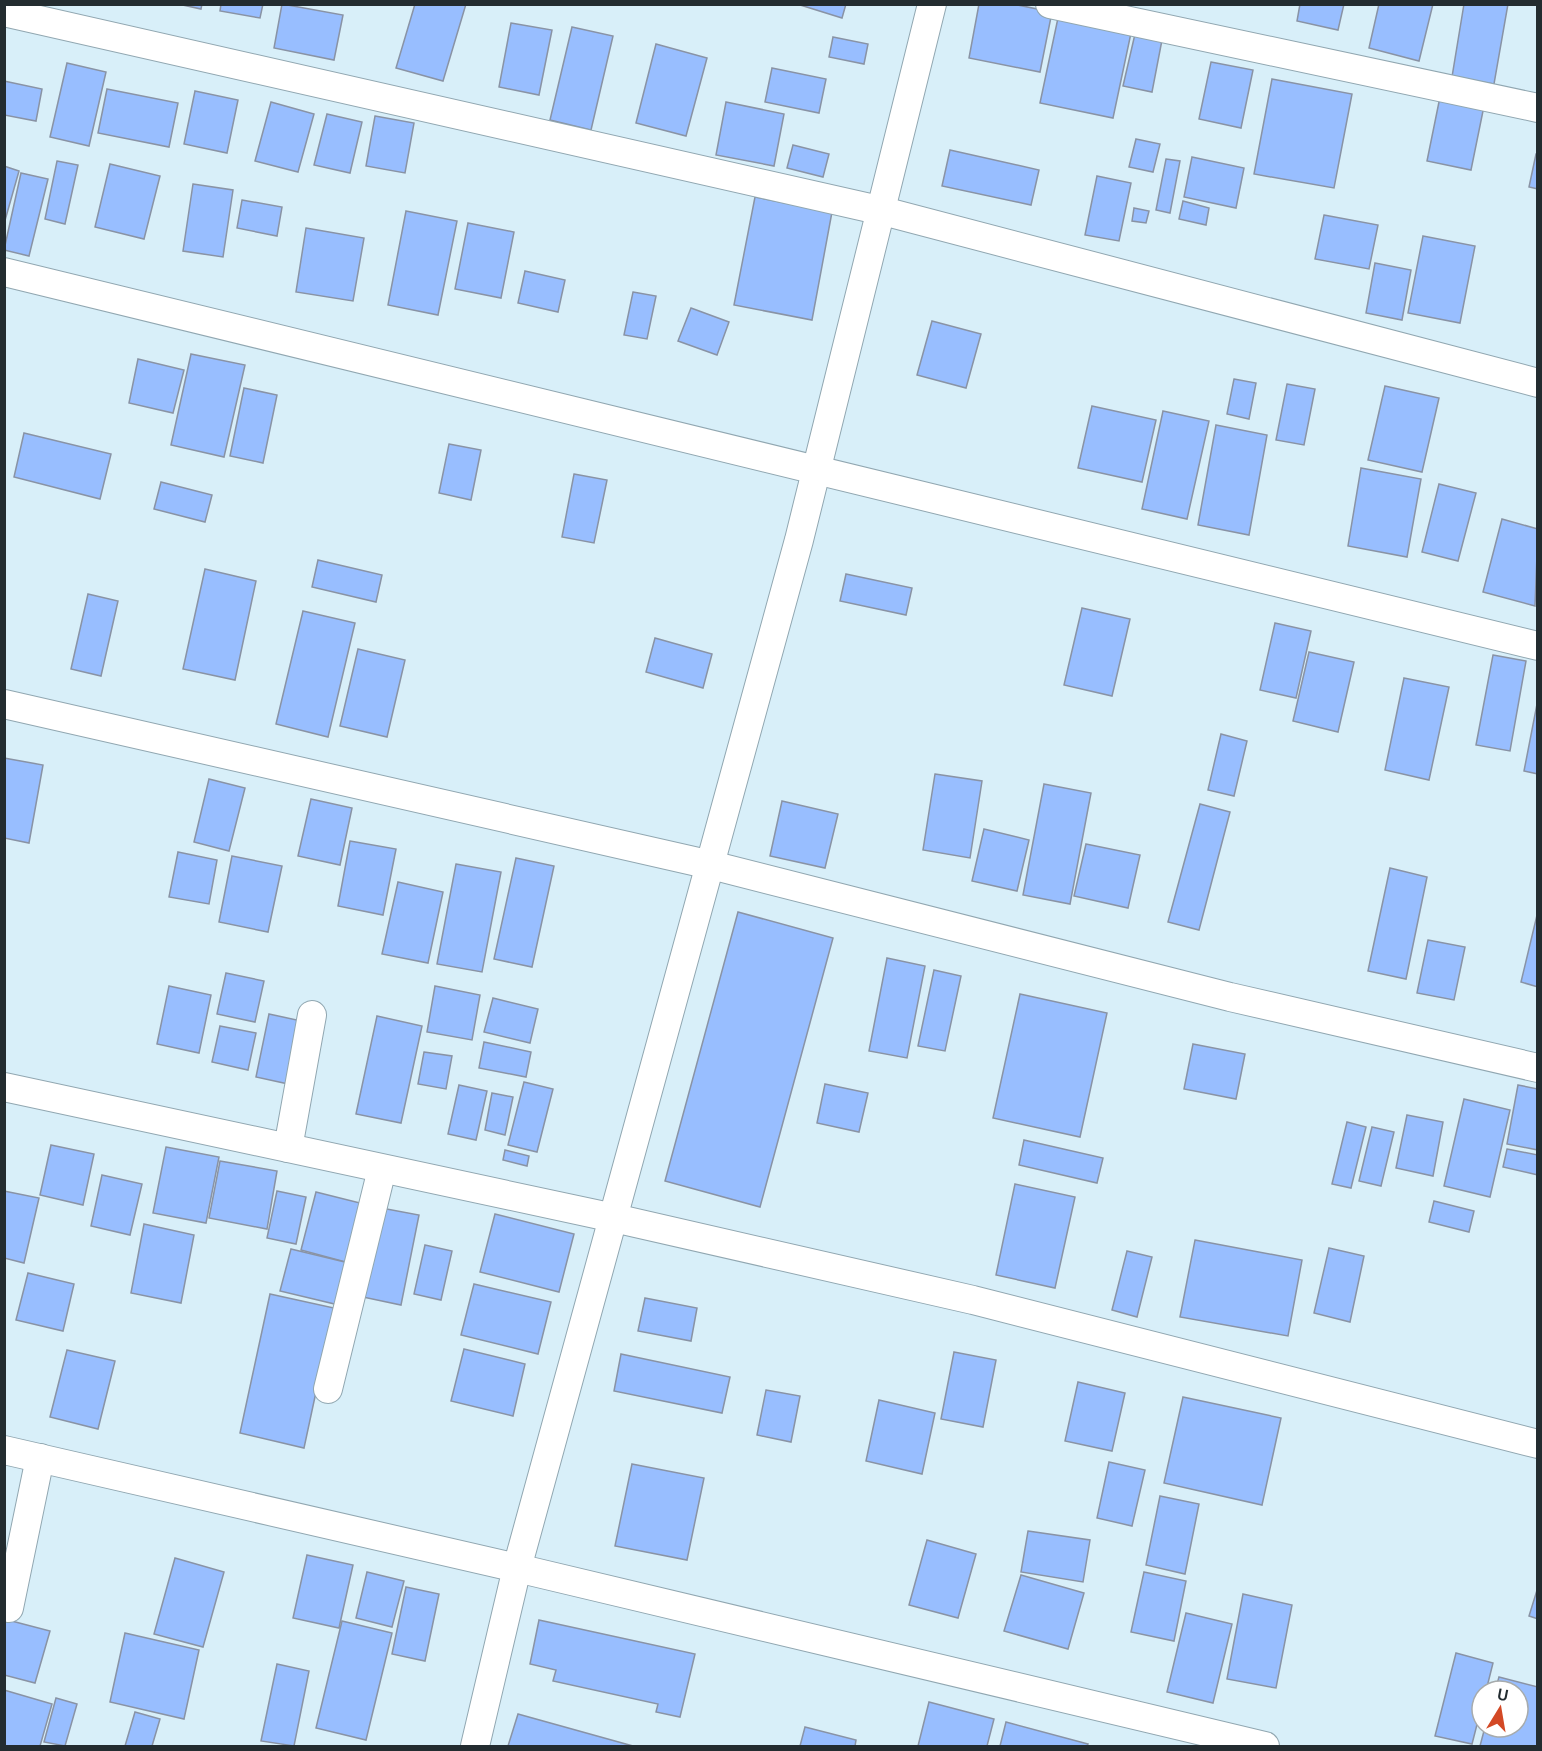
<svg xmlns="http://www.w3.org/2000/svg" width="1542" height="1751" font-family="'Space Grotesk',sans-serif">
<style>
.building{fill:#98beff;stroke:#8993a5;stroke-width:1.5}
.lines{fill:none;stroke-linecap:round;stroke-linejoin:round}
.street-casing{stroke:#91a7b1;stroke-width:30}
.street{stroke:#fff;stroke-width:28}
</style>
<rect width="100%" height="100%" fill="#d8eff9"/>
<g class="building">
<path d="M178 4H202L201 9Z"/>
<path d="M221 4H263L260 18 220 11Z"/>
<path d="M282 4 343 15 334 60 274 48Z"/>
<path d="M415 4H466L443 81 396 68Z"/>
<path d="M797 4H846L842 18Z"/>
<path d="M979 4H1013L1052 12 1040 72 969 58Z"/>
<path d="M1300 4H1344L1338 30 1297 21Z"/>
<path d="M1379 4H1433L1419 61 1369 48Z"/>
<path d="M1464 4H1508L1494 84 1452 77Z"/>
<path d="M1058 18 1131 33 1113 118 1040 103Z"/>
<path d="M511 23 552 30 539 95 499 87Z"/>
<path d="M572 27 613 36 591 130 550 120Z"/>
<path d="M1135 34 1162 40 1152 92 1123 86Z"/>
<path d="M833 37 868 44 864 64 829 57Z"/>
<path d="M656 44 707 58 686 136 636 123Z"/>
<path d="M1211 62 1253 70 1241 128 1199 119Z"/>
<path d="M67 63 106 72 89 146 50 137Z"/>
<path d="M772 68 826 79 819 113 765 102Z"/>
<path d="M1272 79 1352 94 1334 188 1254 174Z"/>
<path d="M4 81 42 89 36 121 4 115Z"/>
<path d="M107 89 178 103 169 147 98 133Z"/>
<path d="M195 91 238 100 227 153 184 144Z"/>
<path d="M1440 97 1484 106 1471 170 1427 161Z"/>
<path d="M271 102 314 114 298 172 255 161Z"/>
<path d="M726 102 784 114 774 166 716 155Z"/>
<path d="M327 114 362 122 350 173 314 165Z"/>
<path d="M375 116 414 123 405 173 366 166Z"/>
<path d="M1136 139 1160 144 1153 172 1129 167Z"/>
<path d="M793 145 829 154 823 177 787 168Z"/>
<path d="M950 150 1039 170 1031 205 942 186Z"/>
<path d="M1536 154H1538V189L1529 187Z"/>
<path d="M1192 157 1244 168 1236 208 1184 197Z"/>
<path d="M1166 159 1180 161 1170 213 1156 210Z"/>
<path d="M57 161 78 165 65 224 45 219Z"/>
<path d="M110 164 160 176 144 239 95 227Z"/>
<path d="M4 166 19 171 4 224Z"/>
<path d="M21 173 48 179 29 256 4 250Z"/>
<path d="M1097 176 1131 183 1119 241 1085 235Z"/>
<path d="M193 184 233 190 223 257 183 251Z"/>
<path d="M755 197 832 212 812 320 734 305Z"/>
<path d="M242 200 282 207 277 236 237 228Z"/>
<path d="M1183 201 1209 208 1206 225 1179 219Z"/>
<path d="M1134 208 1149 211 1146 223 1132 221Z"/>
<path d="M406 211 457 221 438 315 388 305Z"/>
<path d="M1324 215 1378 225 1369 269 1315 259Z"/>
<path d="M468 223 514 232 501 298 455 289Z"/>
<path d="M306 228 364 238 353 301 296 292Z"/>
<path d="M1423 236 1475 246 1460 323 1408 313Z"/>
<path d="M1375 263 1411 270 1402 320 1366 313Z"/>
<path d="M525 271 565 280 558 312 518 303Z"/>
<path d="M633 292 656 296 647 339 624 335Z"/>
<path d="M691 308 729 322 717 355 678 341Z"/>
<path d="M932 321 981 334 966 388 917 375Z"/>
<path d="M191 354 245 365 224 457 171 445Z"/>
<path d="M138 359 184 370 173 413 129 403Z"/>
<path d="M1234 379 1256 383 1249 419 1227 414Z"/>
<path d="M1287 384 1315 389 1304 445 1276 440Z"/>
<path d="M1385 386 1439 398 1422 472 1368 460Z"/>
<path d="M244 388 277 395 263 463 230 456Z"/>
<path d="M1092 406 1156 420 1142 482 1078 468Z"/>
<path d="M1163 411 1209 421 1187 519 1142 509Z"/>
<path d="M1216 425 1267 435 1249 535 1198 525Z"/>
<path d="M24 433 111 454 100 499 14 477Z"/>
<path d="M449 444 481 450 471 500 439 493Z"/>
<path d="M1361 468 1421 479 1407 557 1348 546Z"/>
<path d="M574 474 607 480 594 543 562 537Z"/>
<path d="M161 482 212 495 205 522 154 509Z"/>
<path d="M1439 484 1476 493 1458 561 1422 552Z"/>
<path d="M1502 519 1538 529 1535 606 1483 592Z"/>
<path d="M318 560 382 575 376 602 312 587Z"/>
<path d="M205 569 256 581 235 680 183 669Z"/>
<path d="M846 574 912 588 906 615 840 601Z"/>
<path d="M88 594 118 601 101 676 71 669Z"/>
<path d="M1082 608 1130 619 1112 696 1064 685Z"/>
<path d="M303 611 355 623 328 737 276 724Z"/>
<path d="M1275 623 1311 631 1296 698 1260 690Z"/>
<path d="M655 638 712 654 703 688 646 672Z"/>
<path d="M358 649 405 660 387 737 340 726Z"/>
<path d="M1309 652 1354 662 1338 732 1293 721Z"/>
<path d="M1493 655 1526 661 1510 751 1476 745Z"/>
<path d="M1404 678 1449 687 1429 780 1385 770Z"/>
<path d="M1538 699V774L1524 771Z"/>
<path d="M1221 734 1247 741 1234 796 1208 790Z"/>
<path d="M4 758 43 765 29 843 4 838Z"/>
<path d="M935 774 982 781 970 858 923 850Z"/>
<path d="M209 779 245 788 229 851 194 842Z"/>
<path d="M1044 784 1091 793 1070 904 1023 895Z"/>
<path d="M311 799 352 808 340 865 298 856Z"/>
<path d="M782 801 838 814 825 868 770 856Z"/>
<path d="M1200 804 1230 812 1199 930 1168 922Z"/>
<path d="M984 829 1029 840 1017 891 972 881Z"/>
<path d="M350 841 396 849 383 915 338 906Z"/>
<path d="M1086 844 1140 855 1128 908 1074 896Z"/>
<path d="M178 852 217 860 209 904 169 897Z"/>
<path d="M232 856 282 866 268 932 219 922Z"/>
<path d="M516 858 554 866 532 967 494 959Z"/>
<path d="M456 864 501 872 482 972 437 964Z"/>
<path d="M1390 868 1427 877 1406 979 1368 971Z"/>
<path d="M398 882 443 892 428 963 382 954Z"/>
<path d="M1538 911V987L1521 982Z"/>
<path d="M738 912 833 938 760 1207 665 1181Z"/>
<path d="M1428 940 1465 947 1454 1000 1417 993Z"/>
<path d="M887 958 925 966 907 1058 869 1051Z"/>
<path d="M934 970 961 976 945 1051 918 1046Z"/>
<path d="M226 973 264 981 255 1022 217 1014Z"/>
<path d="M169 986 211 995 199 1053 157 1044Z"/>
<path d="M435 986 480 995 472 1040 427 1032Z"/>
<path d="M1020 994 1107 1013 1080 1137 993 1118Z"/>
<path d="M493 998 538 1009 530 1043 484 1032Z"/>
<path d="M269 1014 306 1022 293 1085 256 1077Z"/>
<path d="M377 1016 422 1026 401 1123 356 1114Z"/>
<path d="M220 1026 256 1033 248 1070 212 1062Z"/>
<path d="M484 1042 531 1052 526 1077 479 1068Z"/>
<path d="M1193 1044 1245 1054 1236 1099 1184 1089Z"/>
<path d="M424 1052 452 1056 446 1089 418 1084Z"/>
<path d="M524 1082 553 1089 537 1152 508 1145Z"/>
<path d="M825 1084 868 1093 859 1132 817 1123Z"/>
<path d="M459 1085 487 1091 476 1140 448 1134Z"/>
<path d="M1518 1085 1538 1089V1150L1507 1144Z"/>
<path d="M492 1093 513 1097 505 1135 485 1130Z"/>
<path d="M1464 1099 1510 1110 1490 1197 1444 1186Z"/>
<path d="M1407 1115 1443 1122 1433 1176 1396 1168Z"/>
<path d="M1347 1122 1366 1127 1351 1188 1332 1184Z"/>
<path d="M1372 1127 1394 1132 1381 1186 1359 1181Z"/>
<path d="M1024 1140 1103 1158 1097 1183 1019 1165Z"/>
<path d="M51 1145 94 1154 83 1205 40 1195Z"/>
<path d="M166 1147 219 1157 206 1223 153 1213Z"/>
<path d="M1507 1149 1538 1155V1175L1503 1167Z"/>
<path d="M505 1150 529 1156 527 1166 503 1160Z"/>
<path d="M220 1161 277 1171 267 1229 209 1218Z"/>
<path d="M102 1175 142 1184 130 1235 91 1226Z"/>
<path d="M1015 1184 1075 1197 1055 1288 996 1275Z"/>
<path d="M4 1191 39 1198 24 1263 4 1258Z"/>
<path d="M277 1191 306 1197 296 1244 267 1238Z"/>
<path d="M316 1192 368 1205 353 1264 301 1250Z"/>
<path d="M1434 1201 1474 1211 1469 1232 1429 1222Z"/>
<path d="M376 1207 419 1215 401 1305 358 1296Z"/>
<path d="M495 1214 574 1234 559 1292 480 1272Z"/>
<path d="M144 1224 194 1235 181 1303 131 1293Z"/>
<path d="M1195 1240 1302 1260 1288 1336 1180 1317Z"/>
<path d="M425 1245 452 1251 441 1300 414 1294Z"/>
<path d="M1329 1248 1364 1256 1350 1322 1314 1313Z"/>
<path d="M291 1249 353 1264 343 1306 280 1291Z"/>
<path d="M1127 1251 1152 1257 1137 1317 1112 1310Z"/>
<path d="M28 1273 74 1284 63 1331 16 1320Z"/>
<path d="M474 1284 551 1302 538 1354 461 1335Z"/>
<path d="M270 1294 334 1308 304 1448 240 1433Z"/>
<path d="M645 1298 697 1308 691 1341 638 1331Z"/>
<path d="M464 1349 525 1364 513 1416 451 1401Z"/>
<path d="M67 1350 115 1361 98 1429 50 1417Z"/>
<path d="M954 1352 996 1360 983 1427 941 1419Z"/>
<path d="M621 1354 730 1377 722 1413 614 1391Z"/>
<path d="M1078 1382 1125 1393 1112 1451 1065 1441Z"/>
<path d="M766 1390 800 1396 791 1442 757 1435Z"/>
<path d="M1183 1397 1281 1418 1262 1505 1164 1483Z"/>
<path d="M879 1400 935 1413 922 1474 866 1461Z"/>
<path d="M1109 1462 1145 1470 1132 1526 1097 1518Z"/>
<path d="M632 1464 704 1478 687 1560 615 1546Z"/>
<path d="M1160 1496 1199 1504 1185 1574 1146 1565Z"/>
<path d="M1028 1531 1090 1540 1083 1582 1021 1572Z"/>
<path d="M927 1540 976 1554 958 1618 909 1605Z"/>
<path d="M307 1555 353 1565 339 1628 293 1618Z"/>
<path d="M175 1558 224 1572 203 1647 154 1634Z"/>
<path d="M367 1572 404 1581 392 1627 356 1618Z"/>
<path d="M1144 1572 1186 1581 1174 1641 1131 1632Z"/>
<path d="M1021 1575 1084 1593 1068 1649 1004 1631Z"/>
<path d="M406 1587 439 1594 425 1661 392 1654Z"/>
<path d="M1538 1587V1619L1529 1616Z"/>
<path d="M1243 1594 1292 1605 1276 1688 1227 1679Z"/>
<path d="M1186 1613 1232 1624 1213 1703 1167 1692Z"/>
<path d="M4 1619 50 1631 35 1683 4 1675Z"/>
<path d="M539 1620 695 1654 680 1717 656 1712 658 1704 553 1681 556 1670 530 1664Z"/>
<path d="M342 1621 392 1633 366 1740 316 1728Z"/>
<path d="M125 1633 199 1650 184 1719 110 1702Z"/>
<path d="M1456 1653 1493 1663 1486 1691H1482V1705L1472 1744 1435 1736Z"/>
<path d="M277 1664 309 1671 294 1746 261 1741Z"/>
<path d="M1499 1677 1538 1687V1746H1480L1485 1727H1518V1691H1495Z"/>
<path d="M4 1690 52 1704 40 1746H4Z"/>
<path d="M56 1698 77 1704 65 1746 44 1742Z"/>
<path d="M929 1702 994 1719 987 1746H918Z"/>
<path d="M135 1712 160 1719 152 1746H125Z"/>
<path d="M518 1714 633 1746H508Z"/>
<path d="M1006 1722 1088 1744 1087 1746H1000Z"/>
<path d="M805 1727 856 1740 855 1746H800Z"/>
</g>
<g class="lines">
<g class="street-casing">
<g id="street">
<path d="M1050 4 1538 108"/>
<path d="M4 12 883 211 1538 383"/>
<path d="M4 272 1538 646"/>
<path d="M4 704 711 865 1230 997 1538 1068"/>
<path d="M4 1087 614 1218 973 1300 1538 1444"/>
<path d="M288 1148 312 1015"/>
<path d="M328 1389 382 1169"/>
<path d="M4 1450 517 1568 1265 1746"/>
<path d="M9 1608 40 1458"/>
<path d="M475 1746 517 1568 799 540 932 4"/>
</g>
</g>
<use href="#street" class="street"/>
</g>
<rect width="1542" height="1751" fill="none" stroke="#232c30" stroke-width="12"/>
<g transform="translate(1500 1709) rotate(11)"><circle r="28" fill="#ffffff" stroke="#a7abac" stroke-width="1.5"/>
<path d="M0-4.5L10 22L0 15L-10 22Z" fill="#d34925"/>
<text y="-9" font-size="16" font-weight="bold" text-anchor="middle" fill="#232c30">U</text>
</g>
</svg>
